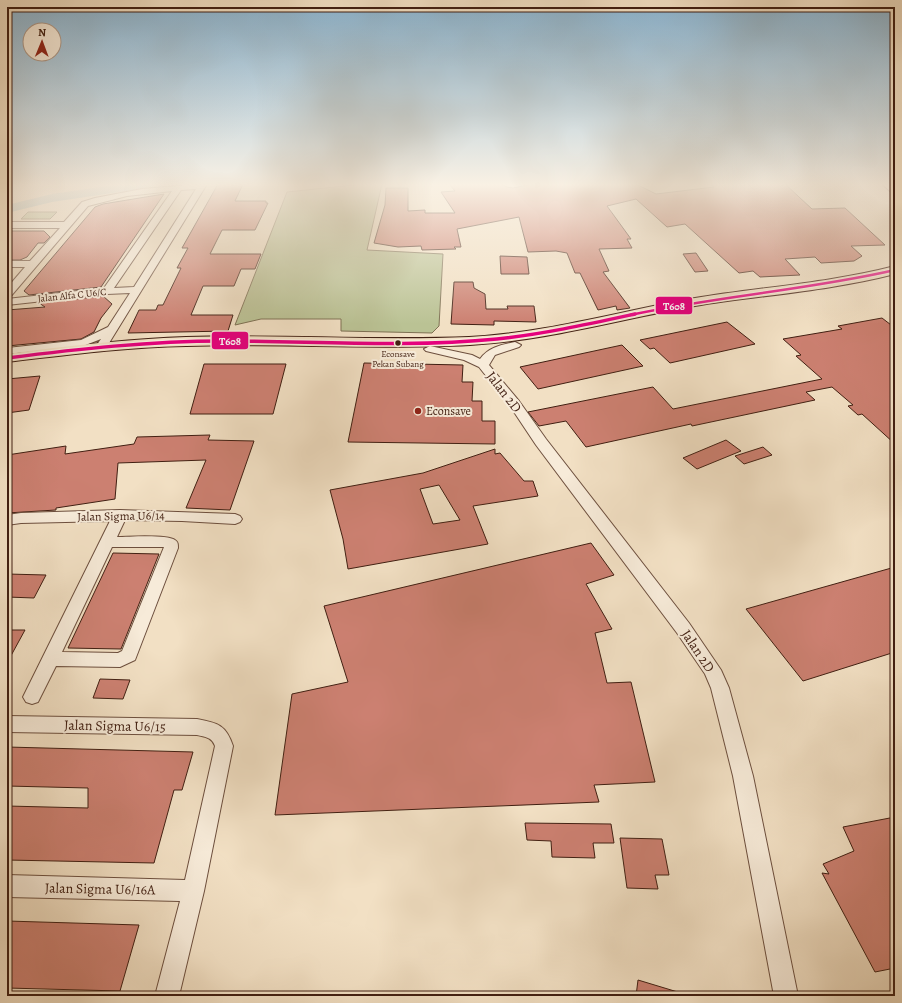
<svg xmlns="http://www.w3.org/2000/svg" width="902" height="1003" font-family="Alegreya,serif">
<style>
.green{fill:#bac294;stroke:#7e7053}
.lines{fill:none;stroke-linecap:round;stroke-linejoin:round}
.river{fill:#9dbbbc;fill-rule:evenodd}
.building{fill:#cc8071;stroke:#411f12;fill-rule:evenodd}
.minor-casing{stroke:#6d4f3e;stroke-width:2}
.major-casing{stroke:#411f12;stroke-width:2}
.minor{fill:#f7ebd9;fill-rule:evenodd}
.major{fill:#f2e0c4;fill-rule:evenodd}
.bus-1-far1-casing{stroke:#f7ebd9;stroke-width:4.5}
.bus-1-casing{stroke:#f7ebd9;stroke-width:6}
.bus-1-far1{stroke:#e5007d;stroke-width:2.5}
.bus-1{stroke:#e5007d;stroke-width:3.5}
.bus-dot{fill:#411f12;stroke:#f7ebd9;stroke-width:1.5}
.poi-dot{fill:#8f2418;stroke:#f7ebd9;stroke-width:1.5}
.labels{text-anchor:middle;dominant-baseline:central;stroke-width:4;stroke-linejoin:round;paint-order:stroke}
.far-bus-label{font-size:9px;fill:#411f12;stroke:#f7ebd9}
.far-street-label{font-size:10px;fill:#411f12;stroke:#f7ebd9}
.poi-label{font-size:12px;fill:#411f12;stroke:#f7ebd9;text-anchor:start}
.street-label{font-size:12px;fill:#411f12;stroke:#f7ebd9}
.near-street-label{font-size:14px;fill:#411f12;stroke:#f7ebd9}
.line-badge{stroke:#f7ebd9;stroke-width:1.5}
.badge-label{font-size:11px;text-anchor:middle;font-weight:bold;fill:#fff}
</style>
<rect width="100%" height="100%" fill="#f2e0c4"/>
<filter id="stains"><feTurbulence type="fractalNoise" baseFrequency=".005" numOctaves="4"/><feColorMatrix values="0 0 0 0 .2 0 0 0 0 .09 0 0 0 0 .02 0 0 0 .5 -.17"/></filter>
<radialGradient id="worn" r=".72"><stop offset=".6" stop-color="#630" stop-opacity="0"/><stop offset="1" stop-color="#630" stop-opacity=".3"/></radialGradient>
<g class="green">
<path d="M363 184H382L367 250 443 254 439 326 432 333 341 331V319H261L235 325 287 192Z"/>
<path d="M28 212H57L50 219H21Z"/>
</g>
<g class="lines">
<path class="river" d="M121 184H153L151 187 146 188 52 202 7 213V205L52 194Z"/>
</g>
<g class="building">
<path d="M218 184H243L235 201H266V203H268L255 230H222L210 254H261L255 269H241L234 286H203L191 315H233L228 331 128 333 139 310H156L158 305H163L181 268H177L188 248H182Z"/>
<path d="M449 184H501L507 187 513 188 532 184H636L656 194 714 187 709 184H785L812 209 845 208 885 245 851 246 862 256 854 261 821 263 815 257 785 259 800 275 760 277 753 271 739 273 685 224 667 227 636 199 607 206 631 239H627L632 248 599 249 609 271 603 272 630 308 617 310 616 306 598 310 580 273H575L567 253 556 251 528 252 519 217 457 229 461 247H454L456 249 422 250 421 246 398 247 374 243 385 205 386 188H408V211L425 210V213H455L441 192 455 191Z"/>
<path d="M164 194 101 287 29 295 24 291 95 207 103 204Z"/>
<path d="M7 231H44L50 237 44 243H38L27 257 20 260H7Z"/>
<path d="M696 253 708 271 695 272 683 254Z"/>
<path d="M500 256 527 257 529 274H501Z"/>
<path d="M454 282H473L474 288 485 294 486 309H508L507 306H534L536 322 494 321V325L451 324Z"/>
<path d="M103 296 112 304 101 318 94 332 81 339 7 346V310L45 307 39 303Z"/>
<path d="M882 318 895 328V444L862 414 858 415 848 406 853 405 832 387 806 392 815 400 692 426 691 424 586 447 566 421 539 426 528 412 653 387 673 409 822 379 796 356 801 355 783 339 842 329 838 326Z"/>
<path d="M727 322 755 344 670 363 654 348 650 349 640 340Z"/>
<path d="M622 345 643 366 538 389 520 367Z"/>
<path d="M364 363 463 365 462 382H473L472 401H482V421H495V444L348 442Z"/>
<path d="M204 364H286L273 414H190Z"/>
<path d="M40 376 29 410 7 413V379Z"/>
<path d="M210 435 208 440 254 441 230 510 186 508 206 460 118 463 115 499 56 508V510L7 513V455L66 446 65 454 134 444 137 437Z"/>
<path d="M726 440 741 451 697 469 683 458Z"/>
<path d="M763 447 772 455 744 464 735 456Z"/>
<path d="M495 449V454L500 453 524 481H533L538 496 473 506 488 544 348 569 343 539 330 490 423 473ZM439 485 460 520 433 524 420 489Z"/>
<path d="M591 543 614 575 586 584 612 629 595 633 607 683 631 682 655 782 594 785 599 802 275 815 292 694 348 682 324 606Z"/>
<path d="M113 553 159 554 121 649 68 648Z"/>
<path d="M895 567V652L803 681 746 609Z"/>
<path d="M7 574 46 575 34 598 7 597Z"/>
<path d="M7 630H25L7 663Z"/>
<path d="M100 679 130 680 123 699 93 698Z"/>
<path d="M7 747 193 752 182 790H174L154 863 7 860V806L88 808V788L7 786Z"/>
<path d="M895 817V968L875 972 822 873 829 874 823 864 854 851 843 827Z"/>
<path d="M525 823 611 824 614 843H593L595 858 552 857 551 841 527 840Z"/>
<path d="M620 838 662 839 669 875H655L658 889 627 888Z"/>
<path d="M7 921 139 925 120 991 7 988Z"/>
<path d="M638 980 681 993V996H636Z"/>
</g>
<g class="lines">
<g class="minor-casing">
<g id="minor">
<path d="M199 184H207L106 348 102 349 96 346 101 339 83 346 7 354V348L81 340 108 327 130 293 107 294 7 305V299L104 288 172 191 127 196 88 206 11 296 7 297V288L25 267H7V261H30L60 228H7V222H64L82 202 95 198 142 189ZM196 189 134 287 114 288 181 190Z"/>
<path d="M515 342 521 345 519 347 495 355 489 365 519 401 546 439 689 623 721 670 729 688 753 776 798 996H774L733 776 711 688 705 674 677 633 536 445 510 406 479 367 464 360 426 351 424 349 430 346 472 355 480 359C489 347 501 345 515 342Z"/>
<path d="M120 510 235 514 240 516 242 519 240 522 235 524 182 521 125 520 117 537C128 537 167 534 175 540 178 542 178 544 178 548L135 660 120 667 56 666 38 702 32 704 26 702 23 697 110 521 21 523 7 525V515L21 513ZM112 547H164L122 651 118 653 62 652Z"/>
<path d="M7 716 197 719C218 723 226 725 233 746L204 891 179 996H155L180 901 7 897V875L185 880 215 746C212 737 205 737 197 735L7 732Z"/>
</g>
</g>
<g class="major-casing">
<g id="major">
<path d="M882 184H893L895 185V193L891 192Z"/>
<path d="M895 266V274C829 291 762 295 695 306 620 319 546 341 470 345 375 350 281 343 186 346 126 347 66 355 7 362V354C66 346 126 339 186 337 280 334 375 341 469 337 546 333 620 311 695 298 762 287 829 283 895 266Z"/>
</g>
</g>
<use href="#minor" class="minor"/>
<use href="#major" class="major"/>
<g class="bus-1-far1-casing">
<path id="bus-1-far1" d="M630 315C718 296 808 290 895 270"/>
</g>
<g class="bus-1-casing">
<path id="bus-1" d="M7 358C78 349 150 341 222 341 313 341 406 348 497 339 544 334 589 324 635 314"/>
</g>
<use href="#bus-1-far1" class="bus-1-far1"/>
<use href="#bus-1" class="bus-1"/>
</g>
<linearGradient id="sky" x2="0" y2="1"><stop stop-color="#8ab7d6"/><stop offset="0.57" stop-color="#f9f1e4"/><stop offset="1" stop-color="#f9f1e4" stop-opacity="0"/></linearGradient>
<rect width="902" height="324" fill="url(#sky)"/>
<circle class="bus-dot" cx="398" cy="343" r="3.5"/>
<circle class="poi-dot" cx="418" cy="411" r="4"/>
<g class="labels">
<g class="far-bus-label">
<text x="398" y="354">Econsave<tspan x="398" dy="10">Pekan Subang</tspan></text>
</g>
<g class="far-street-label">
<text transform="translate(72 295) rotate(-6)">Jalan Alfa C U6/C</text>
</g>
<g class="poi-label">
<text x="426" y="411">Econsave</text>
</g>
<g class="street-label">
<text transform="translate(121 516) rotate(-1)">Jalan Sigma U6/14</text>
</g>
<g class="near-street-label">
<text transform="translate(504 392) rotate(52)">Jalan 2D</text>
<text transform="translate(698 651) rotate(56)">Jalan 2D</text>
<text transform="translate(115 726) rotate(1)">Jalan Sigma U6/15</text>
<text transform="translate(100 889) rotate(1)">Jalan Sigma U6/16A</text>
</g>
</g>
<g class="line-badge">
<rect x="655" y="296" width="38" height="19" rx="4" fill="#e5007d"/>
<rect x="211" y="331" width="38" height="19" rx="4" fill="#e5007d"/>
</g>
<g class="badge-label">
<text x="674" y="310">T608</text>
<text x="230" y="345">T608</text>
</g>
<rect width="902" height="1003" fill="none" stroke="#f2e0c4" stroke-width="24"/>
<rect x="8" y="8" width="886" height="987" fill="none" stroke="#411f12" stroke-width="2"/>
<rect x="12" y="12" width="878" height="979" fill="none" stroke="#411f12"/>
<g transform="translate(42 42) rotate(1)"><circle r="19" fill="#f7ebd9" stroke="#ae9989"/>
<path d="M0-3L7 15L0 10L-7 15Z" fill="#8f2418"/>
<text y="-6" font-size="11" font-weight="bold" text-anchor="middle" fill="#411f12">N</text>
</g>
<rect width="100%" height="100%" filter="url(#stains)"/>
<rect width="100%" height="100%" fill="url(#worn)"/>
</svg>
